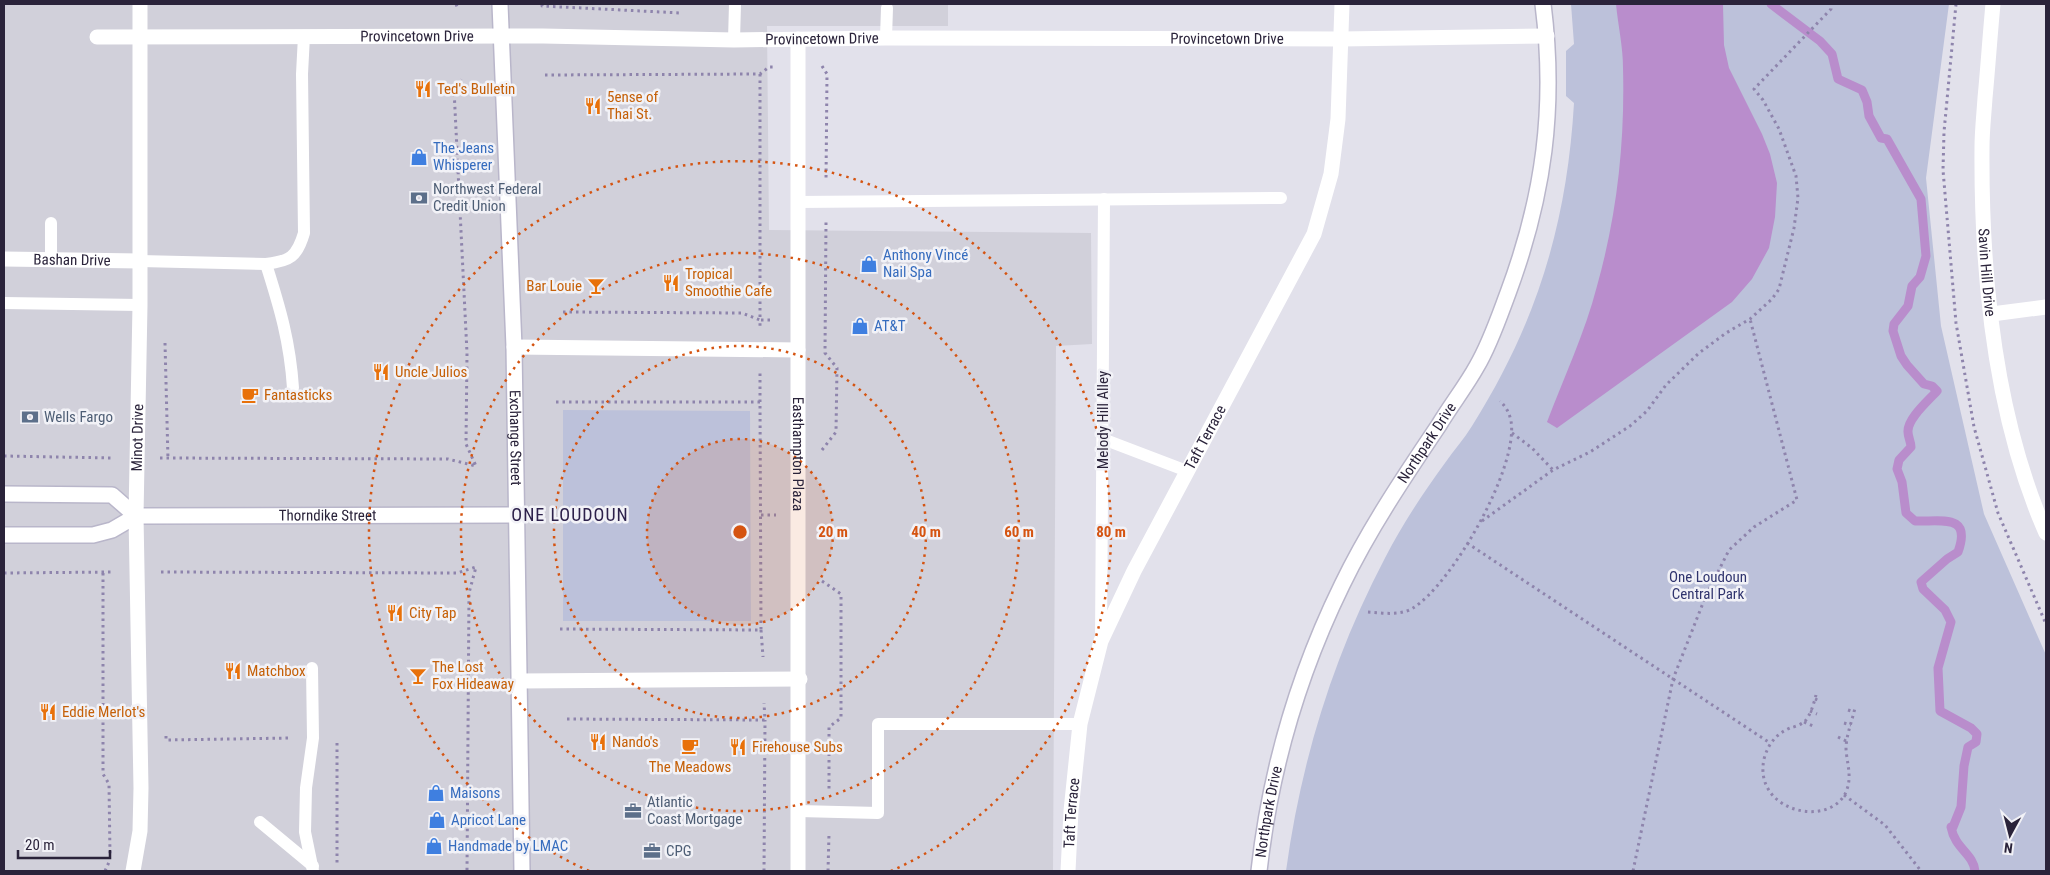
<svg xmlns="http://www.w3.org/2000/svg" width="2050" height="875" font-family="'Roboto Condensed',sans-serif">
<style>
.built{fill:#d1d0da}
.green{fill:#bcc1da}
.water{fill:#b98dcc}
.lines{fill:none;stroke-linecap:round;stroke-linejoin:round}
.stream{stroke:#b98dcc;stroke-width:9}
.secondary-casing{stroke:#b9b6ca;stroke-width:18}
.path{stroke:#8e84ac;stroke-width:3;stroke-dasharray:2.5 4;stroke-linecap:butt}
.lane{stroke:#fff;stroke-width:12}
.street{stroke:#fff;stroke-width:15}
.secondary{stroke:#fff;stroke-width:15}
.ring{fill:none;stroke:#d55411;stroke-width:2.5;stroke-dasharray:2.5 5}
.labels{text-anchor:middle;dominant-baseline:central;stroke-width:5;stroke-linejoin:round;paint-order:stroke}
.street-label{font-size:15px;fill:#2a233a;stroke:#f2f2f7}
.food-label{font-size:15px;fill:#c56008;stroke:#f2f2f7;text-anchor:start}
.shop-label{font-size:15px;fill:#366cbe;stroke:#f2f2f7;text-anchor:start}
.service-label{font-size:15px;fill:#4e5e75;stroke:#f2f2f7;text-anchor:start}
.park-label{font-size:15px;fill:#30346e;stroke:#f2f2f7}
.quarter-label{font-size:18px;letter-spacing:1px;fill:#2d214b;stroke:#f2f2f7}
.centre{fill:#d55411;stroke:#f2f2f7;stroke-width:2.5}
.ring-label{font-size:15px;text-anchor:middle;font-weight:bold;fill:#d55411;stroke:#f2f2f7;stroke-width:5;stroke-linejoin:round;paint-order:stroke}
</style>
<rect width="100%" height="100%" fill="#e2e1eb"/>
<path class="built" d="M4 4H948V26H767L769 230 1091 233 1092 344 1056 346 1053 871H4Z"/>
<g class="green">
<path d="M1571 4H1949L1926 178 1941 326 1984 514 2046 655V871H1286C1301 761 1333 657 1385 558 1402 525 1423 493 1445 463 1454 450 1464 439 1472 426 1537 323 1567 223 1574 103L1566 96V51L1574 44Z"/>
<path d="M563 410 750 411 751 621H563Z"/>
</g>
<path class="water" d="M1616 4 1723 5 1724 45 1729 68 1762 134 1770 154 1777 183 1775 217 1769 248 1752 279 1732 302 1557 428 1547 422C1564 377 1585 333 1597 286 1617 215 1625 142 1623 68 1623 47 1618 25 1616 4Z"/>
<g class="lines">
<path class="stream" d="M1771 4 1820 41 1832 54 1838 79 1862 90 1867 102 1869 116 1881 138 1887 139 1921 199 1926 256 1920 277 1912 286 1908 306 1894 324 1893 331 1901 356 1907 365 1924 384 1932 386 1937 391C1928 401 1907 419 1908 432 1908 437 1911 442 1911 447L1899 460 1897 469 1902 482 1906 513 1915 521C1941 522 1972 513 1958 552L1947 559 1921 582 1923 589 1945 610 1951 622 1938 668 1940 711 1971 728 1977 734 1976 742 1968 747 1964 766 1961 807 1953 827H1951C1955 849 1973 853 1975 871"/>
<g class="secondary-casing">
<g id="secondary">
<path id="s7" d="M500 4 514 347 522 871"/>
<path d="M4 494 112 495 136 516"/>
<path id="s8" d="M4 535H93L112 530 136 516 517 515"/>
<path id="s9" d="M1259 871C1270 772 1298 675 1342 585 1369 529 1404 477 1439 425 1451 405 1466 386 1477 366 1490 344 1499 317 1508 293 1544 196 1556 107 1543 4"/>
</g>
</g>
<g class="path">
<path d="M456 4 458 9"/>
<path d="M542 4V6L681 13"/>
<path d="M1956 4 1944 132 1943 170 1956 323 1974 427 1998 513 2046 624"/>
<path d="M822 66 827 74 826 181"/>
<path d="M760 74V320H774"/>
<path d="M545 75 760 74 769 67H776"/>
<path d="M563 312 742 313 760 320V327"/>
<path d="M165 343 168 460"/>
<path d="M556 402H760L761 630 559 629"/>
<path d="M760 402V373"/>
<path d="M1512 433 1532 448 1553 470"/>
<path d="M822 450 836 432 837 368 825 353 826 222"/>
<path d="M4 456 112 458"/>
<path d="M160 458 448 459 476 466 466 444 467 353 454 89 461 79"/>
<path d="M761 515H776"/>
<path d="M1482 521 1553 470 1590 452 1630 426 1647 411 1666 385 1699 353 1726 333 1750 319 1772 299 1779 289 1794 228 1798 198 1796 176 1779 129 1763 100 1754 89 1831 9V4"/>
<path d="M1467 543 1770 743"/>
<path d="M161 572 457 573 476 567 469 593 467 871"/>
<path d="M4 573 112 572"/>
<path d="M103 573V774L109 784 110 856"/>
<path d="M822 581 841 594V718L829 727V791"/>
<path d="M1368 612C1383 613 1400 616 1413 608 1452 584 1519 467 1511 421 1509 412 1506 407 1500 401"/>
<path d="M761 630 763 657"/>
<path d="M1816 695C1814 703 1810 717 1804 722 1800 725 1794 727 1790 728 1776 734 1768 744 1764 759 1753 811 1827 828 1845 794 1853 778 1847 765 1846 749 1846 736 1852 721 1855 708"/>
<path d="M1815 699 1820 701"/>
<path d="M1848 710 1854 712"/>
<path d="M1810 711 1817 714"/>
<path d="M567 719 765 720 764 703"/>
<path d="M1804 722 1813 726"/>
<path d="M1844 723 1851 725"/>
<path d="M166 736V740L291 738"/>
<path d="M1838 737 1848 742"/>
<path d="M337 743V864"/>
<path d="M1844 795 1885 825 1921 871"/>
<path d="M105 871 109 862"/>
<path d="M764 871 765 720"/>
<path d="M828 871 829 834"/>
<path d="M1633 871 1673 679 1705 598 1729 550 1754 527 1797 500 1750 319"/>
</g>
<g class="lane">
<path d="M886 38 887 8"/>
<path d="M734 40 735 4"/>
<path d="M797 202 1281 198"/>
<path d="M51 223V259"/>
<path d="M140 261 266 264C290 261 297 257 304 233L302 74 304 36"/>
<path d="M266 264C280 308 290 342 293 388"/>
<path d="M4 303 140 305"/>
<path d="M1103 439 1187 471"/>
<path d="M1101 639 1104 199"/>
<path d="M312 668 313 738 306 788 305 832 313 871"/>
<path d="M799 811 878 813V724H1080"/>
<path d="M260 822 313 866"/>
</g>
<g class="street">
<path id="s1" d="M1993 4C1990 35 1988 67 1985 98 1984 114 1982 131 1982 147 1981 275 1994 415 2046 533"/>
<path id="s2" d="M97 37 543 36 734 40 886 38 1341 39 1547 36"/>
<path id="s3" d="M798 39C797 316 799 594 798 871"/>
<path id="s4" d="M4 259 140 261"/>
<path d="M1992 314 2046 307"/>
<path d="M514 347 798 350"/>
<path d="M520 681 800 679"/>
<path id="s5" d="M133 871 140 831 141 788 136 516 140 305V4"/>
<path id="s6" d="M1068 871 1071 811 1080 724 1101 641 1134 571 1314 234 1331 174 1338 119 1342 4"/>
</g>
<use href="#secondary" class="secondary"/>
</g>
<circle cx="740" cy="532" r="93" fill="#d55411" fill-opacity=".12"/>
<g class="ring">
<circle cx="740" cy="532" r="93"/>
<circle cx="740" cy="532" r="186"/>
<circle cx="740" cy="532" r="279"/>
<path d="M589 871A371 371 0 1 1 891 871"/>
</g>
<defs>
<g id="restaurant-bare" transform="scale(1.35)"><path d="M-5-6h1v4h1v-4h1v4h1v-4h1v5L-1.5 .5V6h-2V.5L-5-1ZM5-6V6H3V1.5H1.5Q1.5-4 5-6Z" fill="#e8710a" stroke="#f2f2f7" stroke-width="2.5" paint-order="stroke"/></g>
<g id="shop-bare" transform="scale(1.35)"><path d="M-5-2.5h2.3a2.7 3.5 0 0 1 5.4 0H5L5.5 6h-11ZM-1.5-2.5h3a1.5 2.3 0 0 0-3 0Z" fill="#3f7fe0" stroke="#f2f2f7" stroke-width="2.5" paint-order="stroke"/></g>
<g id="bank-bare" transform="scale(1.35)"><path d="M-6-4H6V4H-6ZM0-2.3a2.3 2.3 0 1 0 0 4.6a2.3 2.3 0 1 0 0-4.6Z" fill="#5c6f8a" stroke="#f2f2f7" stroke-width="2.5" paint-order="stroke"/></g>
<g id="bar-bare" transform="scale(1.35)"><path d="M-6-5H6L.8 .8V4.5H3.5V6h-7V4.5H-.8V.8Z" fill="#e8710a" stroke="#f2f2f7" stroke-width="2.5" paint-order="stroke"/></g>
<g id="cafe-bare" transform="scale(1.35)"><path d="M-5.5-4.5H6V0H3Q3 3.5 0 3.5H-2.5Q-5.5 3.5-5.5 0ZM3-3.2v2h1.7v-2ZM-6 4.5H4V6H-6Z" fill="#e8710a" stroke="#f2f2f7" stroke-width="2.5" paint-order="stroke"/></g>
<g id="office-bare" transform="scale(1.35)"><path d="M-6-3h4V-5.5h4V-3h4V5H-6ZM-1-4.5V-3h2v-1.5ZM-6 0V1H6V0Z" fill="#5c6f8a" stroke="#f2f2f7" stroke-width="2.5" paint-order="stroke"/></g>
</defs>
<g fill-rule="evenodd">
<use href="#restaurant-bare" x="423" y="89"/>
<use href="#restaurant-bare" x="593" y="106"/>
<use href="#shop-bare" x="419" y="157"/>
<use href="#bank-bare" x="419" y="198"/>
<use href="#shop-bare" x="869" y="264"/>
<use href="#restaurant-bare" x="671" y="283"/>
<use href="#bar-bare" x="596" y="286"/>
<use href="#shop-bare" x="860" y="326"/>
<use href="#restaurant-bare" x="381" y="372"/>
<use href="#cafe-bare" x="250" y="395"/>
<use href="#bank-bare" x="30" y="417"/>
<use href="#restaurant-bare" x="395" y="613"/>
<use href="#restaurant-bare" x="233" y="671"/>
<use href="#bar-bare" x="418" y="676"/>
<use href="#restaurant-bare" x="48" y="712"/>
<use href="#restaurant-bare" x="598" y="742"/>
<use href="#cafe-bare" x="690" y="746"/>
<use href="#restaurant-bare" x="738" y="747"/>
<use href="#shop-bare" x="436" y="793"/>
<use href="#office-bare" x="633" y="811"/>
<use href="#shop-bare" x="437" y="820"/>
<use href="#shop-bare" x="434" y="846"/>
<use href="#office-bare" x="652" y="851"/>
</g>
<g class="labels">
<g class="street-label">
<text stroke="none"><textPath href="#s2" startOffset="320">Provincetown Drive</textPath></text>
<text stroke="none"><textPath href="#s2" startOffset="725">Provincetown Drive</textPath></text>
<text stroke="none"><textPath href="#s2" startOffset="1130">Provincetown Drive</textPath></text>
<text stroke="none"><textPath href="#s4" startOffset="68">Bashan Drive</textPath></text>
<text stroke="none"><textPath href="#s1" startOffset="269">Savin Hill Drive</textPath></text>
<text transform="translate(1103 420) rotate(-90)">Melody Hill Alley</text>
<text stroke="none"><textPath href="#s6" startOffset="462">Taft Terrace</textPath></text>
<text stroke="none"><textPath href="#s7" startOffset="434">Exchange Street</textPath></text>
<text stroke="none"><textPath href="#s5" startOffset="434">Minot Drive</textPath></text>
<text stroke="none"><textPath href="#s9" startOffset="465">Northpark Drive</textPath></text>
<text stroke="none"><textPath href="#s3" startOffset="415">Easthampton Plaza</textPath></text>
<text stroke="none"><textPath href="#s8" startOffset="328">Thorndike Street</textPath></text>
<text stroke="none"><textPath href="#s9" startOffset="60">Northpark Drive</textPath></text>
<text stroke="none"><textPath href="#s6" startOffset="58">Taft Terrace</textPath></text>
</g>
<g class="food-label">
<text x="437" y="89">Ted's Bulletin</text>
<text x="607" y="97">5ense of<tspan x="607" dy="17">Thai St.</tspan></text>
<text x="685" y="274">Tropical<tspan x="685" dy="17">Smoothie Cafe</tspan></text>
<text x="582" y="286" text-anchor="end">Bar Louie</text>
<text x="395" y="372">Uncle Julios</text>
<text x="264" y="395">Fantasticks</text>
<text x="409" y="613">City Tap</text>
<text x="432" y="667">The Lost<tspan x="432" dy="17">Fox Hideaway</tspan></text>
<text x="247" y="671">Matchbox</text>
<text x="62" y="712">Eddie Merlot's</text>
<text x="612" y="742">Nando's</text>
<text x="752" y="747">Firehouse Subs</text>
<text x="690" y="767" text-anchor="middle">The Meadows</text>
</g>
<g class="shop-label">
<text x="433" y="148">The Jeans<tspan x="433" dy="17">Whisperer</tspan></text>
<text x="883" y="255">Anthony Vincé<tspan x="883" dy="17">Nail Spa</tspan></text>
<text x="874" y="326">AT&amp;T</text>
<text x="450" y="793">Maisons</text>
<text x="451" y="820">Apricot Lane</text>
<text x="448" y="846">Handmade by LMAC</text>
</g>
<g class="service-label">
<text x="433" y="189">Northwest Federal<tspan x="433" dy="17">Credit Union</tspan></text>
<text x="44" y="417">Wells Fargo</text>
<text x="647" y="802">Atlantic<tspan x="647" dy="17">Coast Mortgage</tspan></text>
<text x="666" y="851">CPG</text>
</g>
<g class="park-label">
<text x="1708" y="577">One Loudoun<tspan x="1708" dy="17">Central Park</tspan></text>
</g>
<g class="quarter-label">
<text x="570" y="514">ONE LOUDOUN</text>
</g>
</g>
<circle cx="740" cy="532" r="8" class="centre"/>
<g class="ring-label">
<text x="833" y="537">20 m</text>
<text x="926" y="537">40 m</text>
<text x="1019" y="537">60 m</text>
<text x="1111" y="537">80 m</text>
</g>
<rect width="2050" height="875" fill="none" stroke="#2a233a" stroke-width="10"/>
<g transform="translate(2010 835) rotate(187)" stroke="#f2f2f7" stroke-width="4" paint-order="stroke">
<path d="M0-4L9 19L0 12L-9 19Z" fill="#2a233a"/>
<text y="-8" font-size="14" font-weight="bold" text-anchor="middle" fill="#2a233a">N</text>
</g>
<path d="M18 850v8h92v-8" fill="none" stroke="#2a233a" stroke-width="2.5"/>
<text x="25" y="850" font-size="15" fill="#2a233a" stroke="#f2f2f7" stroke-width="4" paint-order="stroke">20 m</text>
</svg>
